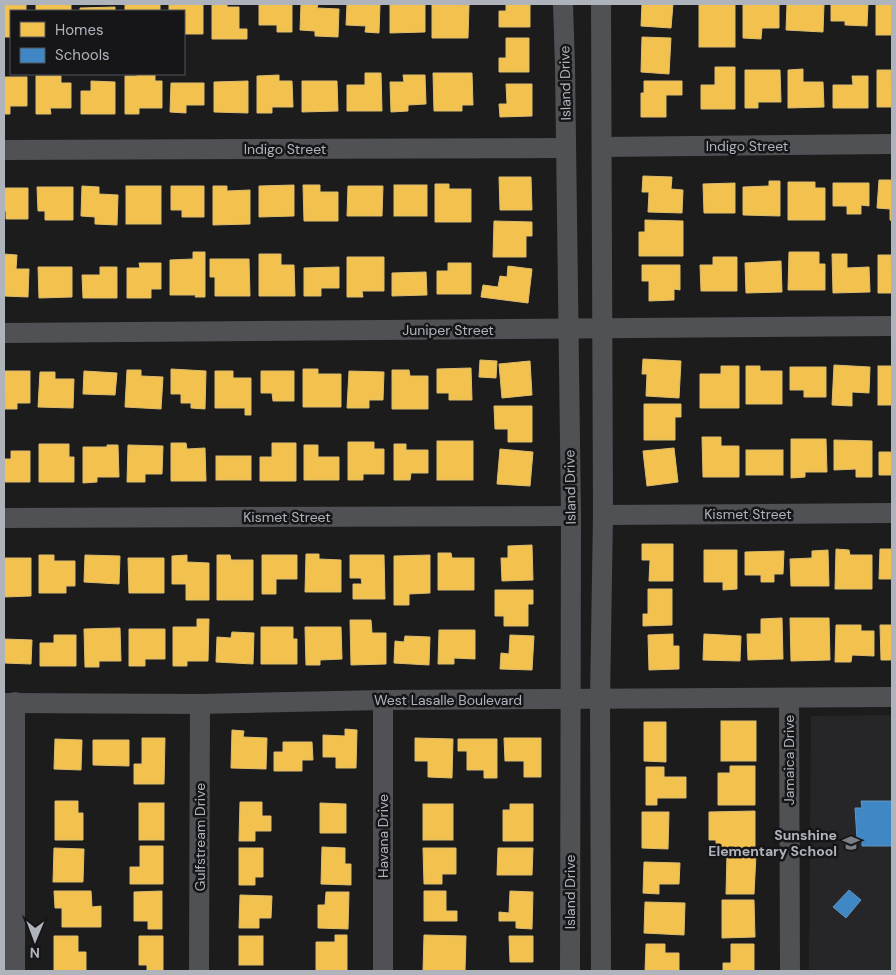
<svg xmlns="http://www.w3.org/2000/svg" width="896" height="975" font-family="'DM Sans',sans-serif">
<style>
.built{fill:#262628}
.homes{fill:#f2c14e;stroke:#debd6f}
.schools{fill:#3f88c5;stroke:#6095c2}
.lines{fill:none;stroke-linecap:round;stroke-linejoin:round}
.minor{stroke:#505155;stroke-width:20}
.labels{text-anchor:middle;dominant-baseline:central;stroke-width:5;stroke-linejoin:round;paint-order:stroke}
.street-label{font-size:14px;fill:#aeb3bc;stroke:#161618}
.poi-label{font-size:14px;font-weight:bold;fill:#aeb3bc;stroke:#161618;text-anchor:end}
</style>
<rect width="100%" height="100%" fill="#1c1c1c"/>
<path class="built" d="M892 715V971H809L811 716Z"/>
<g class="homes">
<rect x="36" y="4" width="35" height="7"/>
<rect x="125" y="4" width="35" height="7"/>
<path d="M169 4H203V34H184V11H169Z"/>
<path d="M212 4H227V7H239V29H247V39H212Z"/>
<path d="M259 4H292V32H277V25H259Z"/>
<path d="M301 4H318L317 8 339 9 338 37 315 36V31L300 30Z"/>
<path d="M347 4H380L379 33 365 32 366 26 346 25Z"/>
<path d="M390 4H425V32L390 33Z"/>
<path d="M432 4 469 5 468 38H432Z"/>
<path d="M506 4H530V27H499V11H506Z"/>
<path d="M642 4H673L671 28 641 26Z"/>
<rect x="699" y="4" width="36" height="43"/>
<path d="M743 4H779V28H762L761 39 743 38Z"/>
<path d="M787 4H824L823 32 786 30Z"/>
<path d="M831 4H868L867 26 845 25V21H831Z"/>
<rect x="876" y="4" width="16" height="31"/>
<path d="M4 5H26V11H11V37H4Z"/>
<path d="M115 7V11H80V8Z"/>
<path d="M642 37 671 38 669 74 641 72Z"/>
<path d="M506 38H529V72H499V58H506Z"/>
<path d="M715 67H735V109H701V85H715Z"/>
<path d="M803 69V82H823L824 107 788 108V70Z"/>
<path d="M745 70H780L781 102H758V108H745Z"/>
<path d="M877 70H891L892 107H877Z"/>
<path d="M365 73H381L382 111H347V85H365Z"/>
<path d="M433 73H472L473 105H462V111H434Z"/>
<path d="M137 74H155V81H162V108H139V114H125V76H137Z"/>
<path d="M279 75V81H292L293 107H272V113H257V76Z"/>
<path d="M403 75H425L426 104 408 105V111L391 112 390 82H404Z"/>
<path d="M36 76H61V83H71V108H50L51 114H36Z"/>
<path d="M852 76H868V108H833V85H853Z"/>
<path d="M4 77H27V106H10V114H4Z"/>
<path d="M91 81 115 82V114H81V91H91Z"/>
<path d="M248 81V113L214 112V82Z"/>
<path d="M302 81H337L338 111 302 112Z"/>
<path d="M644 81H682V95H666V117H641V93H644Z"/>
<path d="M171 83H204V105H186V113L170 112Z"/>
<path d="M506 84H532V116L500 117 499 104H507Z"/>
<path d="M643 176 672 177 671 189 683 190 682 213 648 212 649 192H642Z"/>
<path d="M499 177H531L532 210H500Z"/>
<path d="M879 180H892V221L890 220V209L877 208Z"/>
<path d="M769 181H780V216L743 215V187L769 186Z"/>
<path d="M788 182H815V188H825V220H788Z"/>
<path d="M735 183V213H704L703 184Z"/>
<path d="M833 183H869V206L861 205V214H847V206H833Z"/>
<path d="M435 184H449V189H471V222H435Z"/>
<path d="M294 185V216L259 217V186Z"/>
<path d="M303 185H320V192H338V221H304Z"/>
<rect x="394" y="185" width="33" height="31"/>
<path d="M82 186 99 187V194L118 195 117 225 95 224V217L81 216Z"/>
<rect x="126" y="186" width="35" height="38"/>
<path d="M171 186H204V217H182V210H171Z"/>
<path d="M213 186H227V191L250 190V224L213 225Z"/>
<path d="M348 186H383L382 216H347Z"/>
<path d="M37 187H73V220H45V211H38Z"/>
<path d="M4 188H28V219H6V211H4Z"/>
<path d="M645 220 683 221V256H639V232H645Z"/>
<path d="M494 221 532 222V236H526V257H493Z"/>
<path d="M193 252H205V297H195L196 295H170V260L193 259Z"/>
<path d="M789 252H819V264H825V290H788Z"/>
<path d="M4 254 17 255 16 269H29L28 297 4 296Z"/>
<path d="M259 254H281V265H294L295 296H259Z"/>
<path d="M832 254H847V268L869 267 870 292 833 293Z"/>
<path d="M878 255H891L892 293H878Z"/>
<path d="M347 257H384V291H362L363 297H347Z"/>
<path d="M713 257H737V291H701L700 265H713Z"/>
<path d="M210 259H249L250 296H215V277H210Z"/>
<path d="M781 261 782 292 746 293 745 263Z"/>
<path d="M139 263H161V289H151V298H127V268H140Z"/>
<path d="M448 263H471V294H437V271H448Z"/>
<path d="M642 265H680V290L674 289V300L649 301V281H642Z"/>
<path d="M508 266 532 269 528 303 481 297 483 285 498 287 500 276 507 277Z"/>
<path d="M38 267H72V297L39 298Z"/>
<path d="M100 267H117V298H83L82 275H100Z"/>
<path d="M339 267V288H321V296H304V268Z"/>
<path d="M426 272 427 295 392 296V273Z"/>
<path d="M643 359 681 361 679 398 646 396 647 374H642Z"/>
<path d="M480 360 497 361 496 378 479 377Z"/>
<path d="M530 361 532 395 502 398 499 364Z"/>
<path d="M834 365 870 367 869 393 852 392V406L832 405Z"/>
<path d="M721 366H739V408H700V374H721Z"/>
<path d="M746 366H760V371H782V404H746Z"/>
<rect x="878" y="366" width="14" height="39"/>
<path d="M790 367H826V397H804V390H790Z"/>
<path d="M471 368 472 400H449V393H437V369Z"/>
<path d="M171 369 206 371 205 409 191 408V403H181V394H171Z"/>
<path d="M303 369H318V374H341V407H303Z"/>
<path d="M127 370H141V376L163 377 161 409 125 407Z"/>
<path d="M392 370H409L410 376H428V409H392Z"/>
<path d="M4 371H30V403H17V409H5Z"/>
<path d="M84 371 117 373 115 395 83 394Z"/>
<path d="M215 371H233V378H251V415H245V408H215Z"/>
<path d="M261 371H294V401H273L272 393H261Z"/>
<path d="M349 371 384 372 383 400H369V408H347Z"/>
<path d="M40 372H55V379H74L73 408 38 407Z"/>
<path d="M644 404H681V417H675V440H644Z"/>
<path d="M494 406H532V442H508V429H495Z"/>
<path d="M702 437H721V446H739V477H703Z"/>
<path d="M791 439H826L827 472H805V477L791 478Z"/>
<path d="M834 440 872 441V477H856V469L834 470Z"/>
<path d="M892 440V475H879V452H892Z"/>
<rect x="437" y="441" width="36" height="39"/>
<path d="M348 442H374V449H384V474H363V480H348Z"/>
<path d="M171 443H186L187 449 205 448 206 481H171Z"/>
<path d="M272 443H296V481H260V457H272Z"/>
<path d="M39 444H69V457H74V482H39Z"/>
<path d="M394 444H406V450H428V473H411L410 480H394Z"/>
<path d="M107 445H118L119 477H97V482L83 483V447H107Z"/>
<path d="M128 445 163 446 162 474H145V482H127Z"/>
<path d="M304 445H318V457H339V480H304Z"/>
<path d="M674 448 678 482 647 486 643 451Z"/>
<path d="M500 449 533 452 530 486 497 484Z"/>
<rect x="746" y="450" width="37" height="25"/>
<path d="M11 451H30V482H4V459H11Z"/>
<rect x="216" y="456" width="35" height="24"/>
<path d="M642 544H673V581H649L650 560H642Z"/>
<path d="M532 545 533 580 502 581 501 558H508V546Z"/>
<path d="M836 549 849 550 850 555H872V589H835Z"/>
<path d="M880 549H892V579H879Z"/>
<path d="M704 550H737V589L723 590V582H704Z"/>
<path d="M828 550 829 586H791L790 559 812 558V551Z"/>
<path d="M784 551 783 574H774V582H761V575H745V552Z"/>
<path d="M438 553H451L452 558H474V590H438Z"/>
<path d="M306 554H319V559L341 560V592H305Z"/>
<path d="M39 555H54V561H75V586H66V593H39Z"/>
<path d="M85 555 120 556 119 584 84 582Z"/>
<path d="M187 555V562L209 563V600H186V584H172V556Z"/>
<path d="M217 555H230L231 560H253V600H217Z"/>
<path d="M262 555H297V579H276V594H262Z"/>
<path d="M350 555H384L385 599H353V584H362L361 578H350Z"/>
<path d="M430 555V593L409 594V605H394V556Z"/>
<path d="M4 558H31V596L4 597Z"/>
<path d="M128 558H164V593H129Z"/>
<path d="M648 589H672V625L643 626V614H648Z"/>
<path d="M495 590H533V604H528V626H504V616H495Z"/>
<path d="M782 618 783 659 748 660 747 634H761V619Z"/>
<path d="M790 618H829L830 660 791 661Z"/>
<path d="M197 619H209L208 661H187V666H173V627H197Z"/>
<path d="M350 620H371L372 633H386V664L351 665Z"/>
<path d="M836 625H861V631H874V656L852 655 851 662H835Z"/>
<path d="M880 625H892V660H881Z"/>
<path d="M261 627H293V639H297V664H261Z"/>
<path d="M305 627H341L342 659 320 660V665H306Z"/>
<path d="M120 628 121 661H99V667H85L84 629Z"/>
<path d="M129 629H165V659H145V666H129Z"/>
<path d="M439 630H475V659L454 658V664H438Z"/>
<path d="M232 632 254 633 253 664 216 662 217 637 231 638Z"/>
<path d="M673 634V646H679V669L649 670 648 635Z"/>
<path d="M704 634 741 636 740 661 703 660Z"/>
<path d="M54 635H76V666H40V643H54Z"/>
<path d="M510 635 534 636 532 670 500 669 501 653 509 654Z"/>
<path d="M405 636 430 637 429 665 394 663 395 641 404 642Z"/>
<path d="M4 639 32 640 31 664 4 663Z"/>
<rect x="721" y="721" width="35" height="40"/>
<path d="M644 722H666V762L644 761Z"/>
<path d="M345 729 357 730 356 768H336V757H323V735L345 736Z"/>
<path d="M232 730 244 731 243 737 267 738 266 769 231 768Z"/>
<path d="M142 738H165L164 784H134V764H142Z"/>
<path d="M415 738 453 739 452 778 428 777V761H415Z"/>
<path d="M504 738H541V777H524V761H505Z"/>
<path d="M55 739 82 740 81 770 54 769Z"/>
<path d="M458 739H497V778H484V770H467V751H458Z"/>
<path d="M93 740H129V766L93 765Z"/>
<path d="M283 742H312L313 760H302V771H274V752H283Z"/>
<path d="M730 766H755V805H718V773H730Z"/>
<path d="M646 767H664V777H686V798H657V805H646Z"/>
<path d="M55 801H78V813H83V840H55Z"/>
<path d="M240 802H262V816H271V831H255V841H239Z"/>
<rect x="139" y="803" width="25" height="37"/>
<path d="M320 803 346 804V833H320Z"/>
<rect x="423" y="804" width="30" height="36"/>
<path d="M510 804H533V841H503V810H510Z"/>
<path d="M755 811V849L716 850V840H709V812Z"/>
<path d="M642 812H669L668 849 642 848Z"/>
<path d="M140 846H163V884H130V867H140Z"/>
<path d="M322 847 345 848V864H351V885L321 884Z"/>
<path d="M54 848 84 849 83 882H53Z"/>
<path d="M239 848H263V877H255V885H239Z"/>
<path d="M423 848H456V874H442V884H424Z"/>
<path d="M498 848H533L532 875H497Z"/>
<path d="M727 854 756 855 754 894H726Z"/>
<path d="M644 862 680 863 679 884H659V894L643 893Z"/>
<path d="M54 891H91L92 907 101 906V927H62V908H55Z"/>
<path d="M162 891V929H148V921H134V892Z"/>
<path d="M424 891H446V911H457V921H424Z"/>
<path d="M510 891 533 892 532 929 516 928V921H499V912L509 913Z"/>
<path d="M326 892H349L348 929 318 928V905H325Z"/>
<path d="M240 895 272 896 271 918H259V928H239Z"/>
<path d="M722 900H754L755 937 722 938Z"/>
<path d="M645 902 685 903 684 935 644 933Z"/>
<path d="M335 935H347V971H316V942H335Z"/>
<path d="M424 935 466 936 465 971H423Z"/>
<path d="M54 936H78V952H86V971H54Z"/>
<path d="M139 936H163V971H147V965H139Z"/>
<rect x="239" y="936" width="24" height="29"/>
<path d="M509 936H533V962H510Z"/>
<path d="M646 944H665V953H679V971H645Z"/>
<path d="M731 944H754V971H723V963H731Z"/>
</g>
<g class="schools">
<path d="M861 801H892V846H862V839H857L855 808H862Z"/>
<path d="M849 890 861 900 846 918 833 907Z"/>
</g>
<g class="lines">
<g class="minor">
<path d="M563 4 565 66 571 516 570 971"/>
<path d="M601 4 603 515 600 699 601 971"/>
<path d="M602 147 892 144"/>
<path d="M4 150 566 148"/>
<path d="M4 333 892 326"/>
<path d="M603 515 892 513"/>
<path d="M4 518 571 516"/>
<path d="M789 698 790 971"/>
<path d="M4 703 200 704 383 700 892 697"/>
<path d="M15 971V702"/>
<path d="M199 971 200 704"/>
<path d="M383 971V700"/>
</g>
</g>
<defs>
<g id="school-bare" transform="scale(1.35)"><path d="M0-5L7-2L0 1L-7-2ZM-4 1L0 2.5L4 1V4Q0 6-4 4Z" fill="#7b7e84" stroke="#161618" stroke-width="2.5" paint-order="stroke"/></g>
</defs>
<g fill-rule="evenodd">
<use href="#school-bare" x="851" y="843"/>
</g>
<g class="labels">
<g class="street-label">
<text transform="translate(565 83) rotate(-91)">Island Drive</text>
<text x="747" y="146">Indigo Street</text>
<text x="285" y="149">Indigo Street</text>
<text x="448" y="330">Juniper Street</text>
<text transform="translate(570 487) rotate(-91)">Island Drive</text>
<text x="748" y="514">Kismet Street</text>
<text x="287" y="517">Kismet Street</text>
<text x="448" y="700">West Lasalle Boulevard</text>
<text transform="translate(789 760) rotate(-90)">Jamaica Drive</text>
<text transform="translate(383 836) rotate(-90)">Havana Drive</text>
<text transform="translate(200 837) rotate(-90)">Gulfstream Drive</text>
<text transform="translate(570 892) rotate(-90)">Island Drive</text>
</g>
<g class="poi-label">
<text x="837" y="835">Sunshine<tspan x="837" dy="16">Elementary School</tspan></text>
</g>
</g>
<rect width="896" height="975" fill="none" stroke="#aeb3bc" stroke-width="10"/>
<rect x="10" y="10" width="175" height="65" fill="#161618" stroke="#53555a"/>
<rect x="20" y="22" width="25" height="15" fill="#f2c14e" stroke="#53555a"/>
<text x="55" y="35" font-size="15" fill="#aeb3bc">Homes</text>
<rect x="20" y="48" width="25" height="15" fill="#3f88c5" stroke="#53555a"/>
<text x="55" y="60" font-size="15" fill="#aeb3bc">Schools</text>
<g transform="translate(35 940) rotate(181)" stroke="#161618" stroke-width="4" paint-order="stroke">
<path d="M0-4L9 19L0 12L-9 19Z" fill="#aeb3bc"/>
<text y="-8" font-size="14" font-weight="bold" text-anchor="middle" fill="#aeb3bc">N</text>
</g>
</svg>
